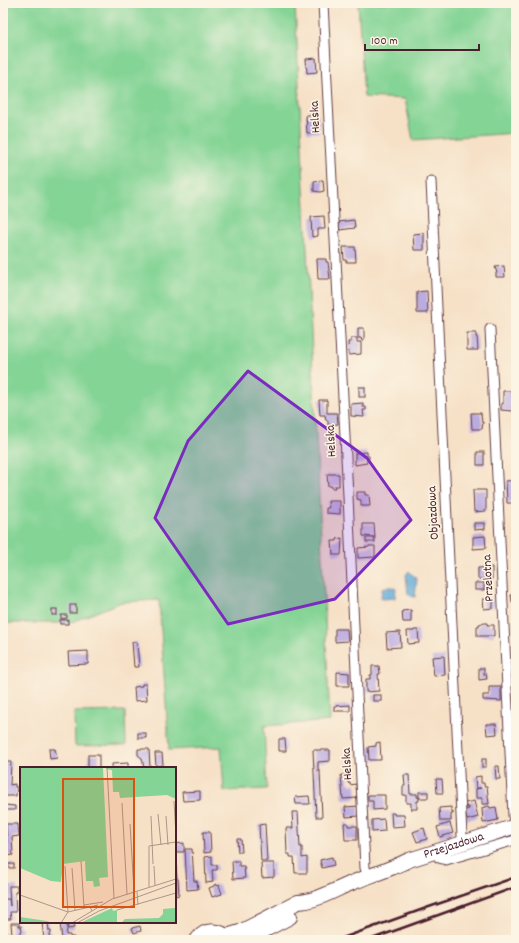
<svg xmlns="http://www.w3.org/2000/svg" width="519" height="943" font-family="Dekko,sans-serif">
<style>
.green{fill:#84d495;stroke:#677a60}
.water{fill:#5ea9d6;stroke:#546480}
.building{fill:#bbace0}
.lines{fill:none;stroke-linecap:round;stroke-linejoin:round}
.street-casing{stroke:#643c42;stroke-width:11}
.primary-casing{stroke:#643c42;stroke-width:16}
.street{stroke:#fff;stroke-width:9}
.primary{stroke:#fff;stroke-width:14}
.rail{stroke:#4a1f2b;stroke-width:2.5}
.marked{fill:#7b2cbf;fill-opacity:0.2;stroke:#7b2cbf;stroke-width:3;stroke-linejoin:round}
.labels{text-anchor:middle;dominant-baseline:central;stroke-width:3;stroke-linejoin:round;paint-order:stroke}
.street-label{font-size:13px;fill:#4a1f2b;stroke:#fcf5e5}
.inset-road{fill:none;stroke:#b19389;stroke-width:1}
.view{fill:#d8530f;fill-opacity:0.15;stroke:#d8530f;stroke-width:2}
.inset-edge{fill:none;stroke:#4a1f2b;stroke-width:2}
</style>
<rect width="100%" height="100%" fill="#fcf5e5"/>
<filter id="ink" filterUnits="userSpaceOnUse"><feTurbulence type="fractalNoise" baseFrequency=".025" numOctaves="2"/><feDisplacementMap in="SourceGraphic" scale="8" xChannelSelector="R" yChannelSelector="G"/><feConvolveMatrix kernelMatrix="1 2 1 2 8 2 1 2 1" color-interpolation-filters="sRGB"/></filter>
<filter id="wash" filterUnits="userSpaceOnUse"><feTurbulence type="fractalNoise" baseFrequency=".012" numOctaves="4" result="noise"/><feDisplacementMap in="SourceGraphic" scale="16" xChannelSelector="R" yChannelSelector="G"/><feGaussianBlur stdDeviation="0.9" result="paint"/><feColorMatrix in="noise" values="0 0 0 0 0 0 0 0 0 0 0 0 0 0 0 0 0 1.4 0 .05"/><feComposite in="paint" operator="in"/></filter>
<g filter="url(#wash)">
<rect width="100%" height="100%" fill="#f6e1c7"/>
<g class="green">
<path d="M3 3H295L330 721 264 726 267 789 224 791 221 747 169 750 159 600 121 602 69 623H3Z"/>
<path d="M358 3H516V133L413 140 405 99 364 97Z"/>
<path d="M125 711 126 745 75 746 74 712Z"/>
</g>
<g class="water">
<path d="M409 571 417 579 415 597 411 596 408 594 406 575Z"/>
<path d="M386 587H393L396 589 395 598 383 599 381 598 382 588Z"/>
</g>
<g id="blocks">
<g class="building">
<path d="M316 58 317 72 307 73 306 59Z"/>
<path d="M306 115H318L319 132 307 133Z"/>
<path d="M323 180 324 191 320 192 314 191V181Z"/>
<path d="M324 216 325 229H318V236L312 237 311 217Z"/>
<path d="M354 220 355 228 339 230V222Z"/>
<path d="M424 233V250H414L413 234Z"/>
<path d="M343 247H355L356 262H346V260H344Z"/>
<path d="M317 259H326V262H328L330 279H318Z"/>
<path d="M504 266 505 277H496V273H497L495 267Z"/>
<path d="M427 291 428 313H417V292Z"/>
<path d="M358 328H364V341H362L361 338H358Z"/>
<path d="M467 333H476V337H477L478 350H467Z"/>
<path d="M351 338H357V342H361V354L349 355 348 342H351Z"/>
<rect x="359" y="387" width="6" height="10"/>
<path d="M503 391H512L513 410 512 411 501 410V404H503Z"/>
<path d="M319 400H327V413H337L338 424 328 425V420H326L325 415H320Z"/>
<path d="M363 403V407H366V410H363L364 417 351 416V404Z"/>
<path d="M471 413H481L482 423 483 422 482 429H472Z"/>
<path d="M367 452V456H369V459H367V463L355 465V453Z"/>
<rect x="477" y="452" width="7" height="13"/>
<path d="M327 474H339V486H334L335 488H331V486H328Z"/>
<path d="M516 480V503H507L506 481Z"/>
<path d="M473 490H486V511L474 512Z"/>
<path d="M357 492H365V495H369L370 506H361V500L357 499Z"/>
<path d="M328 501H340V514L326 513V508H329Z"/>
<path d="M474 523H485V529L474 530Z"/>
<path d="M363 524H374L375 537 363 536Z"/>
<path d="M485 536 486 548 473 549V537Z"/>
<path d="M342 538 341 555H333L332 541H337V539Z"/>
<rect x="366" y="538" width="9" height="4"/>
<path d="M369 546H375V557L358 558V548L369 547Z"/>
<path d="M492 567V579H478V568Z"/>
<rect x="475" y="583" width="9" height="7"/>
<path d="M516 594V612L514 613V602H512L511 595Z"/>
<path d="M483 599H493V608L484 609Z"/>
<rect x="70" y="605" width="6" height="8"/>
<rect x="52" y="609" width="5" height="6"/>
<path d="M411 610V622H403L402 611Z"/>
<path d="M61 615H67V618L61 619Z"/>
<rect x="60" y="620" width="8" height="4"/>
<path d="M485 623H487V625H494V636H477V626H479V624Z"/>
<path d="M335 629H347L348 641 335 642Z"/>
<path d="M414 630H418L419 643 408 644 407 631H414Z"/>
<path d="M400 632 401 647 387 648 386 633Z"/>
<path d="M132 642H137L139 667H134Z"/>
<path d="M88 651V664L69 665 68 652Z"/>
<path d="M444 656 445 675 434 676 432 657Z"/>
<path d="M372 666H379L380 674H378L379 691 366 692V679H370V675H372Z"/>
<path d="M479 668H484V674H486L487 679 479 680Z"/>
<path d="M337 672 349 673V686H337Z"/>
<path d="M142 684H146L147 700 135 701 134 687 142 686Z"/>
<path d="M489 687H501V701L483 700V695H489Z"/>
<rect x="373" y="695" width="8" height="6"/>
<path d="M350 705V711H334V706Z"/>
<path d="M486 724H496L497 734 487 735Z"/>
<rect x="138" y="733" width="8" height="5"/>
<path d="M279 739H285L286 751H279Z"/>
<path d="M380 742 381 760H369L368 747 376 746V743Z"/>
<path d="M49 749H55L57 758 50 759Z"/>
<path d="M138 749H149L150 767 144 768 142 758 138 755Z"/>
<path d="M313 750H330V761L318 762V771H320L322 817H316Z"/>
<path d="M155 753H162L163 765 156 766Z"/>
<rect x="88" y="755" width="11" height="13"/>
<rect x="482" y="759" width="4" height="8"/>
<path d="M3 762H11L10 785 15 784V787H17L16 796H4Z"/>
<path d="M128 763V768H112V764Z"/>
<path d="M495 766H499L500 779H496Z"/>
<path d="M341 775H348V783H350V785L356 784 357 798 343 799Z"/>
<path d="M404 775H409L410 794H417V797H419V801H417V809H411V803H406V795H403V786H405Z"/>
<path d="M481 776V783H484V786H487L489 804H482V798H476V789L481 788H476L475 777Z"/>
<path d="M436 779H442L443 793H437Z"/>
<path d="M200 791V800L183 801 182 792Z"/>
<rect x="419" y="792" width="9" height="6"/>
<path d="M368 795H385V809L373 810V801H368Z"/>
<path d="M309 796 310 804H296L295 797Z"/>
<path d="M474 801 478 817 467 820 465 810 469 809V807L467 808 465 803Z"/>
<path d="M5 805 15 806V810H5Z"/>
<path d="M359 806V816L346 817 345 807Z"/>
<path d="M489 806 490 808 496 807 498 820 483 823 482 808Z"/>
<path d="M451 807V811H453V814H451V821H440L439 808Z"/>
<path d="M292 812H298L300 847H302V858L307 857V873H295L294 857H290V854H287L286 828H293Z"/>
<path d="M391 813H394V815H404L405 826 392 827Z"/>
<path d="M384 819 385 831 372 832V820Z"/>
<path d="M344 823H348V826H357V840H345Z"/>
<path d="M450 823 453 833 440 837 437 827Z"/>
<path d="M6 824H18L19 836 12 837 13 855 8 856Z"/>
<path d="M265 824 267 861H261L259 825Z"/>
<path d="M424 828 427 839 417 842 413 832Z"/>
<path d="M203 832H210L211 852 204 853Z"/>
<path d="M237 839H241L242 852H238Z"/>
<path d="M184 843V852H175V844Z"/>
<path d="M185 849H192L194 881H197L198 889 187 890Z"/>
<path d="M212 856V865H217V870H212L213 882 206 883 205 857Z"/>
<path d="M332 857 334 865 322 868 320 860Z"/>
<path d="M232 861H239V866H244L245 878 233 879Z"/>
<path d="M261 863H274V877L262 878Z"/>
<rect x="8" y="864" width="6" height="4"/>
<path d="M175 865H176L177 879H178L179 895 175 896Z"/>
<path d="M216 884V886L219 885 222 894 212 897 209 888 214 886V885Z"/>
<path d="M9 886H17V892H15L16 912H10L11 919H5L3 899H9L10 906Z"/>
<path d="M42 922H48L49 931H51V934H49L50 940H44Z"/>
<path d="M60 922H67V930L66 935H70V937H74V940H62Z"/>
<path d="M67 922H73L74 928 68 929Z"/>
<path d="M11 923H19V926H21L22 932H20V936H12Z"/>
<path d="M140 926 141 931 134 933 132 928Z"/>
<path d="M3 933 6 934 4 938 6 939V940H3Z"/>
</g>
</g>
</g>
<g filter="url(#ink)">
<use href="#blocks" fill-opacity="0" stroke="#643c42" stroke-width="1"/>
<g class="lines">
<g class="street-casing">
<g id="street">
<path d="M323 3 348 496 365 868 369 877"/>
<path d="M431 181 462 836 463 843"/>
<path d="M490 329 513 816 516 826"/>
<path d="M439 858 446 860 515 840 516 841"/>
<path d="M515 940H516"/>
</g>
</g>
<g class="primary-casing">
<g id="primary">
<path id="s1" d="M227 936 240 932 298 902C318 901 336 889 354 882 372 875 391 869 409 860L516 826"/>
<path d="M197 940C205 928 221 929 230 940"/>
<path d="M246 940 290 917"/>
</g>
</g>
<use href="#street" class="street"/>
<use href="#primary" class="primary"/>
<g class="rail">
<path d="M337 940 429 907 516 877"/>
<path d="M369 940 516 887"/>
</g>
</g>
</g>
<path class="marked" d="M248 371 367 458 411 520 335 599 228 624 155 518 188 441Z"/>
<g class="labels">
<g class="street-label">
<text transform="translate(316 117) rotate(-93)">Helska</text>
<text transform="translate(332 441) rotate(-93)">Helska</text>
<text transform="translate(434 513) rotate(-93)">Objazdowa</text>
<text transform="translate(489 578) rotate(-93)">Przelotna</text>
<text transform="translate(348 764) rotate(-93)">Helska</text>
<text stroke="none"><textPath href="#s1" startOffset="245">Przejazdowa</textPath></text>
</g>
</g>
<g transform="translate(20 767)">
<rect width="156" height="156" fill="#f6e1c7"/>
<path d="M0 0H83L88 110 79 111 80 119 74 120 73 114H66L65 94 43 97 41 115 31 114 0 101ZM86 0H156V32L147 28 100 31 99 25H93L92 3 86 2ZM92 141 93 144 97 143V156H60ZM155 141 156 156H101L105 152 139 151 143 147V142ZM0 150 27 154 32 156H0Z" fill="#84d495"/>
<path class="inset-road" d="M87 0 94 131M154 34 156 69M102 36 107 127M138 47 141 78M131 49 133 97M146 49 148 78M110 57 114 124M61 94 64 140M45 99 48 145M134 99 135 118M52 101 55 143M129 120V79L156 75M117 125 118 138M0 128 48 145M64 138 83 135M97 143 156 126M72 144 70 140 78 138M41 156 48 145 70 140M52 156 92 132 156 112M57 156 79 144 156 116"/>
<path class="view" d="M43 12H114V140H43Z"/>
<rect width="156" height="156" class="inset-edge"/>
</g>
<rect width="519" height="943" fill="none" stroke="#fcf5e5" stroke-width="16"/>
<path d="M365 44v6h114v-6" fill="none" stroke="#4a1f2b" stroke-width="2"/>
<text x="371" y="44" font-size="12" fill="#4a1f2b" stroke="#fcf5e5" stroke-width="3" paint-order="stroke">100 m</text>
</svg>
